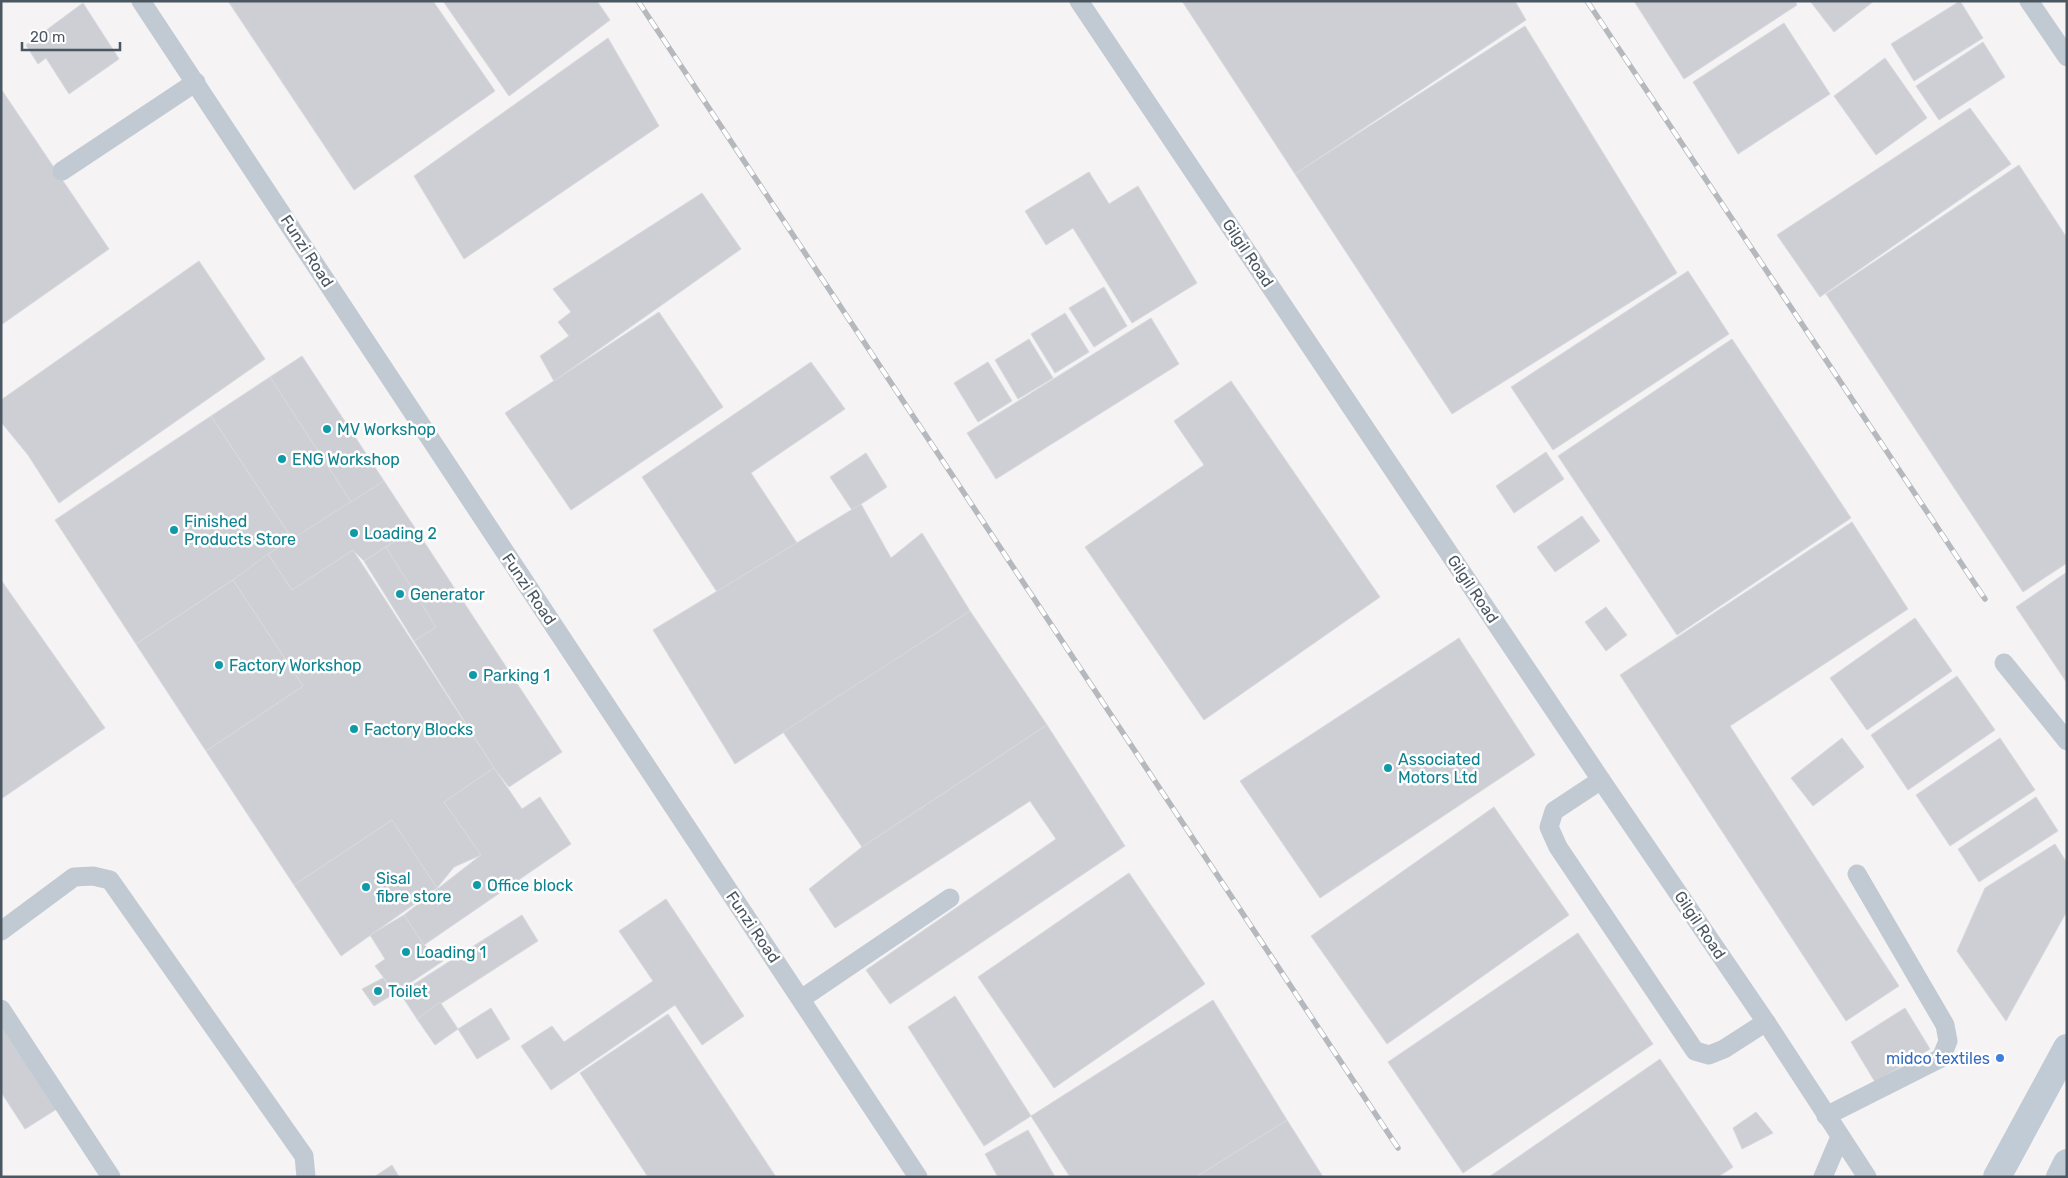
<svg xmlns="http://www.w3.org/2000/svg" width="2068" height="1178" font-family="Rubik,sans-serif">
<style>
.building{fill:#cdcfd5;stroke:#d7d9de}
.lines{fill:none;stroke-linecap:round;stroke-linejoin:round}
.service{stroke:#c1cad2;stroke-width:19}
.secondary{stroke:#c1cbd6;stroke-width:28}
.rail-casing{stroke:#b5b8bd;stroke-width:5.5}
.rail{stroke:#fff;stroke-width:4;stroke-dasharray:11;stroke-linecap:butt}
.culture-dot{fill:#0f9aa8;stroke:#fff;stroke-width:2}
.shop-dot{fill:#3f7fe0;stroke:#fff;stroke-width:2}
.labels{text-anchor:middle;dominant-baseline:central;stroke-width:5;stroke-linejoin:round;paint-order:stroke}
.street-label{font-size:16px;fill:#4a5661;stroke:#fff}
.culture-label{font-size:16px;fill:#0d838f;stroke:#fff;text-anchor:start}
.shop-label{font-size:16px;fill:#366cbe;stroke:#fff;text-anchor:end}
</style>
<rect width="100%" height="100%" fill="#f5f3f3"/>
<g class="building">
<path d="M228 1H433L495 91 354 190Z"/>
<path d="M443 1H597L610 20 509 96Z"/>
<path d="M1182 1H1515L1526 20 1295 174Z"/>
<path d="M1634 1H1795L1797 5 1684 79Z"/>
<path d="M1810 1H1874L1834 32Z"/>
<path d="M1960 1 1983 38 1914 81 1891 44Z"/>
<path d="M83 3 119 59 69 94 46 58 38 64 26 45Z"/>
<path d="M1784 23 1830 94 1738 154 1693 82Z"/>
<path d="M1525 26 1677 273 1452 414 1295 174Z"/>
<path d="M608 38 659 126 464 259 414 176Z"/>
<path d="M1983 42 2005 77 1939 120 1916 86Z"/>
<path d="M1885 58 1927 118 1876 155 1834 96Z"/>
<path d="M1 89 109 249 1 325Z"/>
<path d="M1970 108 2011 164 1820 297 1777 235Z"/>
<path d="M2019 165 2067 238V563L2023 592 1826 294Z"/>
<path d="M1089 172 1109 204 1138 186 1197 283 1132 323 1073 228 1046 245 1025 211Z"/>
<path d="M702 193 741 249 554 381 540 356 569 336 558 322 571 312 553 289Z"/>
<path d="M199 261 265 359 59 503 28 455 1 422V400Z"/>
<path d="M1688 271 1729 334 1553 450 1511 387Z"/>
<path d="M1104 287 1127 326 1094 347 1069 308Z"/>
<path d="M659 312 723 407 571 510 505 413Z"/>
<path d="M1065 313 1089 352 1055 373 1031 334Z"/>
<path d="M1151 318 1179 364 996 479 967 433Z"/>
<path d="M1029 339 1053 378 1018 399 995 360Z"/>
<path d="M1732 339 1851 518 1677 635 1558 456Z"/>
<path d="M302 356 384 481 351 502 270 377Z"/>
<path d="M811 362 845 409 751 473 797 543 717 592 642 477Z"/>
<path d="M988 362 1012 401 978 422 954 383Z"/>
<path d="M270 377 351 502 293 540 211 416Z"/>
<path d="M1231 381 1380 597 1204 720 1085 547 1204 465 1174 421Z"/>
<path d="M211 416 293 540 136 644 55 520Z"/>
<path d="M1546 452 1564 479 1514 513 1496 486Z"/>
<path d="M866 453 887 487 852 510 830 477Z"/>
<path d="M384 481 415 528 364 561 353 550 292 590 268 554Z"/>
<path d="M861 504 891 558 922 533 970 611 735 764 653 630Z"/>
<path d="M1582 516 1600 541 1555 572 1537 547Z"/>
<path d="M1852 522 1908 609 1730 726 1899 986 1846 1021 1620 675Z"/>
<path d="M415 528 562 752 509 787 494 768 414 641 436 627 386 547Z"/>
<path d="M386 547 436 627 414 641 364 561Z"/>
<path d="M353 550 494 768 444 802 481 855 454 867 437 888 392 820 294 885 206 751 303 686 233 580 268 554 292 590Z"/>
<path d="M2067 572V683L2016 607Z"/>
<path d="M1 580 105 728 1 799Z"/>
<path d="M233 580 303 686 206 751 136 644Z"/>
<path d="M1606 607 1627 635 1606 651 1585 622Z"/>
<path d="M970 611 1047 725 862 847 783 732Z"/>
<path d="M1915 618 1952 671 1867 730 1830 678Z"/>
<path d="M1459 638 1535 755 1320 898 1240 781Z"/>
<path d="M1957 676 1995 730 1908 790 1871 735Z"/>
<path d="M1047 725 1125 846 890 1004 866 970 1056 839 1030 801 835 928 809 889 862 847Z"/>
<path d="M1842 738 1864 767 1813 806 1791 778Z"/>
<path d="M2000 738 2035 790 1950 846 1916 795Z"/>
<path d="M494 768 522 809 540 797 571 844 424 945 404 915 481 855 444 802Z"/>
<path d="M2036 797 2058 831 1979 882 1958 849Z"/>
<path d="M1494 807 1569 915 1387 1044 1311 936Z"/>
<path d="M392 820 437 888 341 956 294 885Z"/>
<path d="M2055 844 2067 863V911L2006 1021 1957 951 1985 888Z"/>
<path d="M1129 873 1205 984 1054 1088 978 977Z"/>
<path d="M666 899 744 1016 702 1045 675 1005 551 1090 521 1046 552 1026 564 1042 653 981 619 931Z"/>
<path d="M404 915 424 945 443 961 395 993 375 966 385 959 370 935Z"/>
<path d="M522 915 538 941 417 1019 400 993Z"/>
<path d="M1578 933 1653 1044 1463 1173 1388 1062Z"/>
<path d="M383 978 395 993 374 1006 362 989Z"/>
<path d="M955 996 1031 1116 984 1146 908 1027Z"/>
<path d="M1213 1000 1287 1120 1196 1177H1070L1031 1116Z"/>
<path d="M440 1002 458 1029 435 1045 417 1019Z"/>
<path d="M491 1008 510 1039 477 1059 458 1029Z"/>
<path d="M1905 1008 1930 1049 1875 1082 1851 1042Z"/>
<path d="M1 1014 60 1107 25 1129 1 1092Z"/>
<path d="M668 1014 776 1177H648L580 1073Z"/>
<path d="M1660 1059 1733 1167 1718 1177H1489Z"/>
<path d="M1756 1112 1773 1133 1742 1149 1733 1128Z"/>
<path d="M1287 1120 1323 1177H1196Z"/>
<path d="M1028 1130 1055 1177H998L985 1154Z"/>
<path d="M392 1165 399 1177H374Z"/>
</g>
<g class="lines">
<g class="service">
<path d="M141 1 918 1177"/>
<path d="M1079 1 1601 780 1766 1022 1867 1177"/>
<path d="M2029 1 2067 57"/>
<path d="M62 171 196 82"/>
<path d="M2004 663 2067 741"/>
<path d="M1601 780 1554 811 1549 827 1558 847 1695 1051 1709 1055 1724 1049 1766 1022"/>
<path d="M1 931 74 877 93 876 110 880 304 1156 306 1177"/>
<path d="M801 999 950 898"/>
<path d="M1 1009 111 1177"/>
<path d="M1826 1116 1941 1058 1948 1041 1945 1025 1857 874"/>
<path d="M1823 1177 1840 1137"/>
</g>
<g class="secondary">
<path d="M1997 1177 2067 1048"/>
<path d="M2060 1177 2067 1163"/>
</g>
<g class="rail-casing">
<g id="rail">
<path d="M638 1 1398 1148"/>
<path d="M1587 1 1985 599"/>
</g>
</g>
<use href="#rail" class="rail"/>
</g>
<g class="culture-dot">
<circle cx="327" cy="429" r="5"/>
<circle cx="282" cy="459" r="5"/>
<circle cx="174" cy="530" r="5"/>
<circle cx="354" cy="533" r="5"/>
<circle cx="400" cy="594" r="5"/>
<circle cx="219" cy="665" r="5"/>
<circle cx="473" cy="675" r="5"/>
<circle cx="354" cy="729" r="5"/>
<circle cx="1388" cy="768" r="5"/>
<circle cx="477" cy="885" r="5"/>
<circle cx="366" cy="887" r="5"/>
<circle cx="406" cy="952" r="5"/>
<circle cx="378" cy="991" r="5"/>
</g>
<circle class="shop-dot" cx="2000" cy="1058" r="5"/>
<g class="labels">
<g class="street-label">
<text transform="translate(307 251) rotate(57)">Funzi Road</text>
<text transform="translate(1248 253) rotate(56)">Gilgil Road</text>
<text transform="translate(529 589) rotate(56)">Funzi Road</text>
<text transform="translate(1473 589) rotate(56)">Gilgil Road</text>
<text transform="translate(1700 925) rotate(56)">Gilgil Road</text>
<text transform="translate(753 927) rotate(56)">Funzi Road</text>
</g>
<g class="culture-label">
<text x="337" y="429">MV Workshop</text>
<text x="292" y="459">ENG Workshop</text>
<text x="184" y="521">Finished<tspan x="184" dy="18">Products Store</tspan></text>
<text x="364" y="533">Loading 2</text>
<text x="410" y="594">Generator</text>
<text x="229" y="665">Factory Workshop</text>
<text x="483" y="675">Parking 1</text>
<text x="364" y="729">Factory Blocks</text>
<text x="1398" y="759">Associated<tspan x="1398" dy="18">Motors Ltd</tspan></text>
<text x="376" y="878">Sisal<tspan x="376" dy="18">fibre store</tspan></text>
<text x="487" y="885">Office block</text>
<text x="416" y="952">Loading 1</text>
<text x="388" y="991">Toilet</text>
</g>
<g class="shop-label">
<text x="1990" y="1058">midco textiles</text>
</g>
</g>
<rect width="2068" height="1178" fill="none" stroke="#4a5661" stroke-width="5"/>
<path d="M22 42v8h98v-8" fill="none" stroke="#4a5661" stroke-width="2.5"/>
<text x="30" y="42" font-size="15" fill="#4a5661" stroke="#ffffff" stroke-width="4" paint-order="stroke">20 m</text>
</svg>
